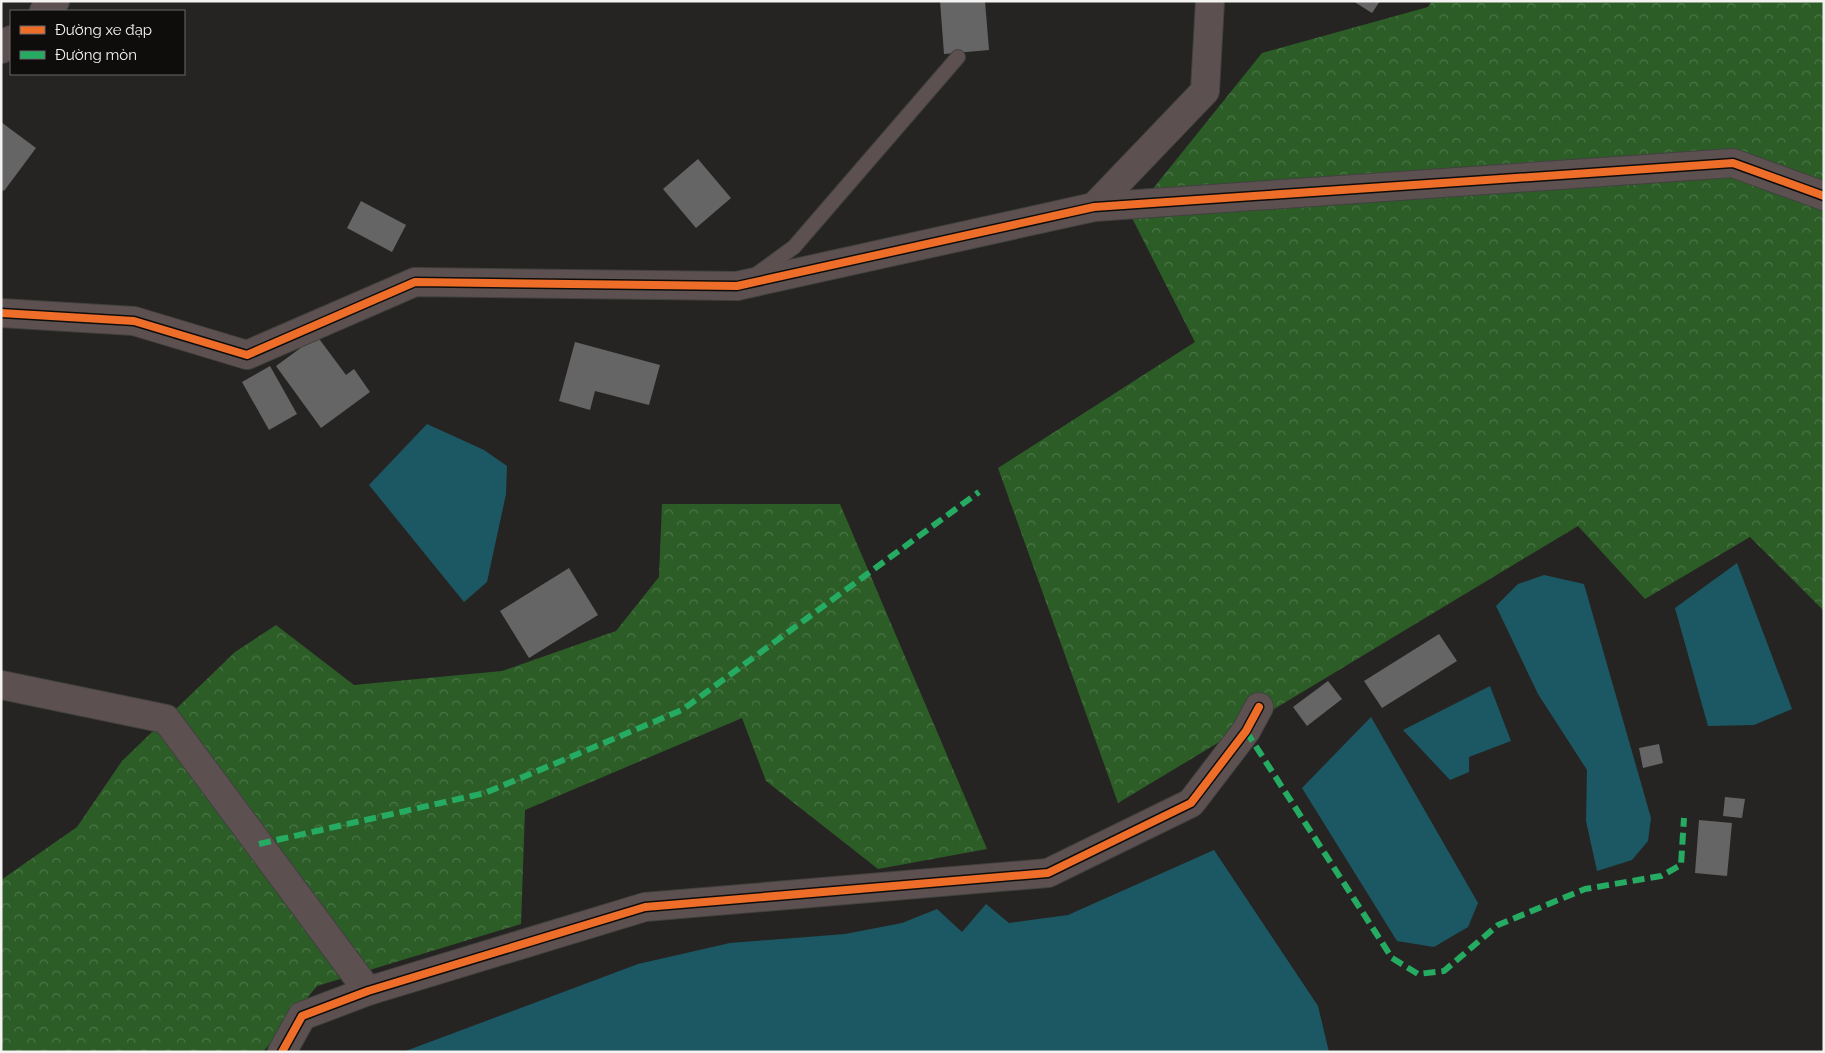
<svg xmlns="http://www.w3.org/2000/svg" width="1825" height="1053" font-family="Raleway,sans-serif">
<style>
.forest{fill:url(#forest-crowns)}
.water{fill:#1b5863}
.building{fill:#666565}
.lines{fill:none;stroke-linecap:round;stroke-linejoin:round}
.service-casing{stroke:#424140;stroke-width:16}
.minor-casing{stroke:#424140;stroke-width:30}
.service{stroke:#5c5150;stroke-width:14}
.minor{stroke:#5c5150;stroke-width:28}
.quiet{stroke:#26ab63;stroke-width:6;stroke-dasharray:12 6;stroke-linecap:butt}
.cycleway-casing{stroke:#0e0d0c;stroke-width:11}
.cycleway{stroke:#ee6e29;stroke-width:8}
</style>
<defs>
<pattern id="forest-crowns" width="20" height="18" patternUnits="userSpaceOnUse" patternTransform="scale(1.25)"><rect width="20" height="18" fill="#2c5d27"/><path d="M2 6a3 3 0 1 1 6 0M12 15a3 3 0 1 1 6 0" fill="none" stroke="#4b7547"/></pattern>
</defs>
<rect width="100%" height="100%" fill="#262422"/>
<g class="forest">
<path d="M1432 1H1824V611L1750 537 1645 599 1578 526 1118 803 998 468 1195 342 1131 216 1262 53 1428 7Z"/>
<path d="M662 504H840L987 849 878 869 766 781 742 718 525 810 521 924 317 986 263 1052H1V880L77 827 122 761 235 652 276 625 354 685 502 671 616 631 659 577Z"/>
</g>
<g class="water">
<path d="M427 424 484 450 507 466 506 494 487 582 464 602 369 485Z"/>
<path d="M1737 563 1792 709 1754 725 1708 726 1675 608Z"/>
<path d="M1544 575 1584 584 1651 818 1648 841 1632 860 1597 871 1586 821 1587 770 1538 694 1496 606 1518 584Z"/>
<path d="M1490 686 1511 741 1469 757V772L1450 780 1403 730Z"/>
<path d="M1371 717 1478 903 1468 927 1434 947 1397 941 1302 788Z"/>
<path d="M1214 850 1318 1006 1329 1052H403L638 964 730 943 845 934 902 923 937 909 962 932 986 904 1009 923 1068 915Z"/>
</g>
<g class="building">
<path d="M940 1H985L989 50 944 54Z"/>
<path d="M1353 1H1380L1372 13Z"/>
<path d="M1 122 36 148 4 191 1 189Z"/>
<path d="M698 159 731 198 696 228 663 189Z"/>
<path d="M361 201 406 225 392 252 347 228Z"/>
<path d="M317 336 346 375 354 369 370 392 321 428 276 366Z"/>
<path d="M575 342 660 365 649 405 595 391 590 410 559 401Z"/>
<path d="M270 366 297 414 269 430 242 382Z"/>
<path d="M569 568 598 615 529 658 500 611Z"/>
<path d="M1439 634 1457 661 1382 708 1364 681Z"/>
<path d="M1328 681 1342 699 1307 726 1293 707Z"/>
<path d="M1659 744 1663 763 1643 768 1639 748Z"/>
<path d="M1725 797 1745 799 1742 818 1723 816Z"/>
<path d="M1699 820 1732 823 1727 876 1695 873Z"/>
</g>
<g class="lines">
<g class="service-casing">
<path id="service" d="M757 274 794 247 958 57"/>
</g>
<g class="minor-casing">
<g id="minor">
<path d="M44 11 55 1"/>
<path d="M1 49 11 40"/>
<path d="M1094 207 1205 91 1210 1"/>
<path d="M1 313 134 321 247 355 415 282 737 286 1094 207 1733 163 1824 196"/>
<path d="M1 685 166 719 368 991"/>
<path d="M282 1052 302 1016 368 991 645 907 1048 873 1191 803 1246 731 1259 707"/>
</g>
</g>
<use href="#service" class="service"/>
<use href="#minor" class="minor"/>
<g class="quiet">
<path d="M1246 731 1392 958 1418 974 1444 971 1498 925 1585 889 1661 876 1681 865 1684 818"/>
<path d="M259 844 485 793 682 710 979 492"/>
</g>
<g class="cycleway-casing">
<g id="cycleway">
<path d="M1 313 134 321 247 355 415 282 737 286 1094 207 1733 163 1824 196"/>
<path d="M282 1052 302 1016 368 991 645 907 1048 873 1191 803 1246 731 1259 707"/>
</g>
</g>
<use href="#cycleway" class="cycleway"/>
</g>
<rect width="1825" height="1053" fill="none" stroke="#f5f3f1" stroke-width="5"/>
<rect x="10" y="10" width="175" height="65" fill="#0e0d0c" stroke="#6a6968"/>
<rect x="20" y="26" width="25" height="8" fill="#ee6e29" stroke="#6a6968"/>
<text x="55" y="35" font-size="15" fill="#f5f3f1">Đường xe đạp</text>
<rect x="20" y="51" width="25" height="8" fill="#26ab63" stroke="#6a6968"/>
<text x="55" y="60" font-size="15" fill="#f5f3f1">Đường mòn</text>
</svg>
